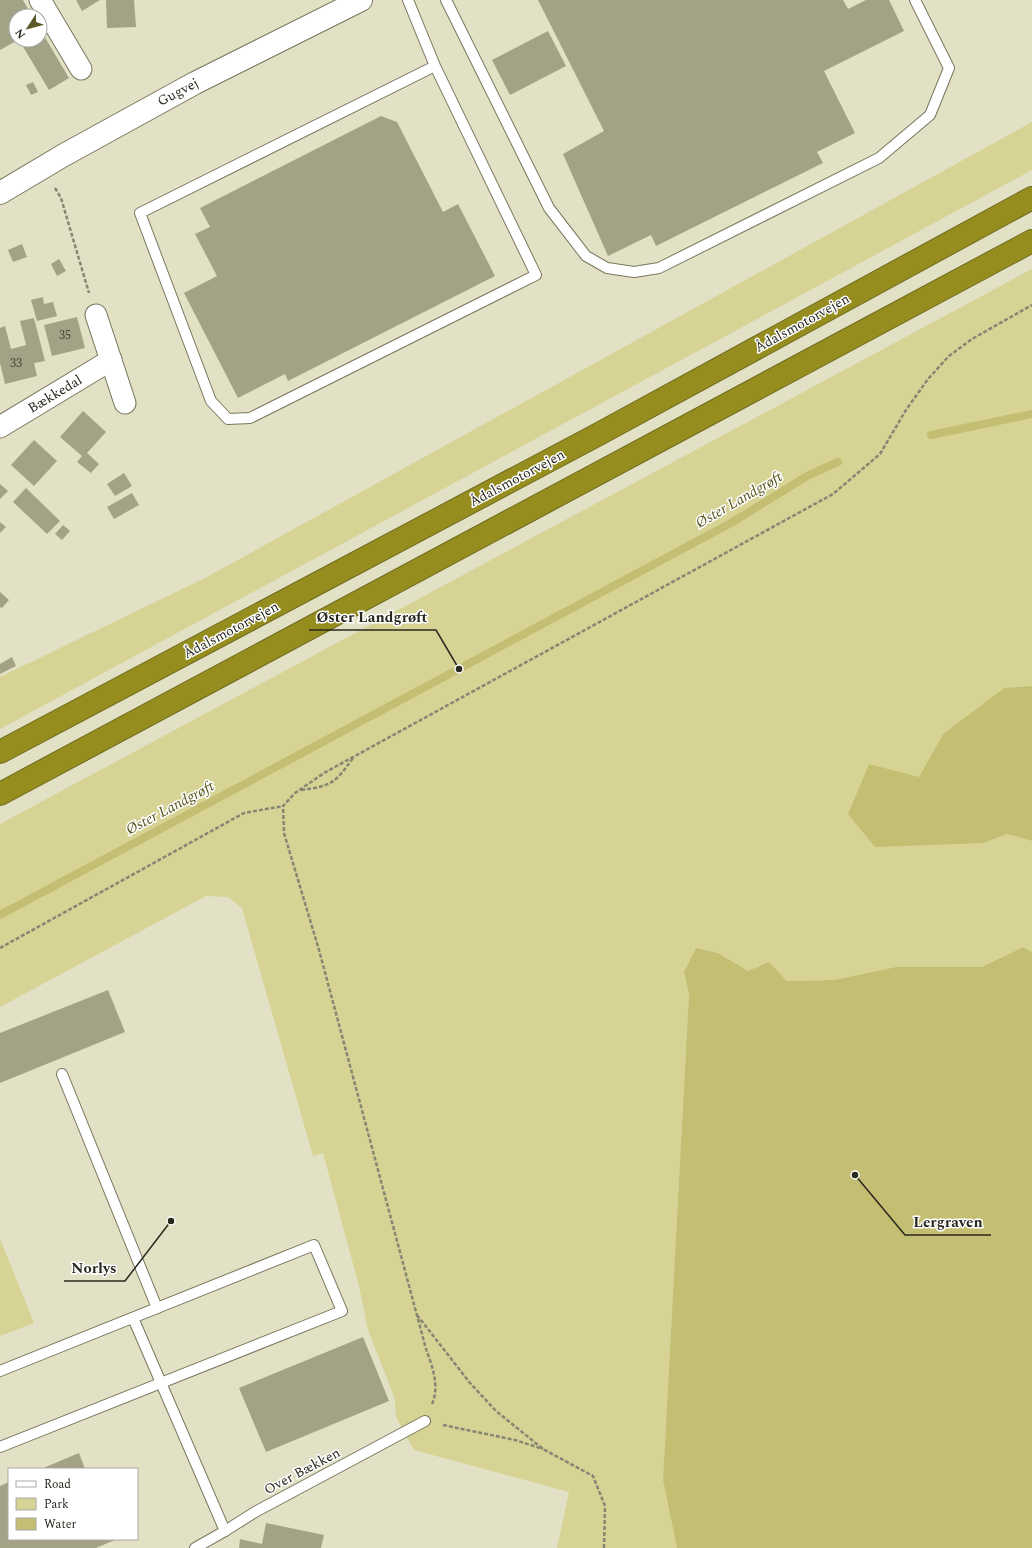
<svg xmlns="http://www.w3.org/2000/svg" width="1032" height="1548" font-family="Spectral,serif">
<style>
.green{fill:#d6d395}
.water{fill:#c3be71}
.lines{fill:none;stroke-linecap:round;stroke-linejoin:round}
.stream{stroke:#c3be71;stroke-width:8}
.building{fill:#a3a287}
.service-casing{stroke:#78775e;stroke-width:12}
.minor-casing{stroke:#78775e;stroke-width:23}
.tertiary-casing{stroke:#78775e;stroke-width:24}
.motorway-casing{stroke:#6f6a1f;stroke-width:24}
.path{stroke:#878673;stroke-width:2.5;stroke-dasharray:4 2;stroke-linecap:butt}
.service{stroke:#fff;stroke-width:10}
.minor{stroke:#fff;stroke-width:21}
.tertiary{stroke:#fff;stroke-width:22}
.motorway{stroke:#958e1f;stroke-width:22}
.labels{text-anchor:middle;dominant-baseline:central;stroke-width:3;stroke-linejoin:round;paint-order:stroke}
.number-label{font-size:12px;fill:#484638}
.street-label{font-size:14px;fill:#29281e;stroke:#fff}
.water-label{font-size:15px;font-style:italic;fill:#575319;stroke:#fff}
.leader{fill:none;stroke:#29281e;stroke-width:1.5}
.callout-dot{fill:#29281e;stroke:#fff;stroke-width:1.5}
.callout-label{font-size:15px;text-anchor:middle;font-weight:bold;fill:#29281e;stroke:#fff;stroke-width:3;stroke-linejoin:round;paint-order:stroke}
</style>
<rect width="100%" height="100%" fill="#e2e1c5"/>
<g class="green">
<path d="M1032 122V170L0 729V677L205 578Z"/>
<path d="M1032 269V686L1004 688 943 734 919 778 869 764 848 814 984 843 1007 834 1032 841V952L1023 947 982 967H896L834 980 787 981 769 962 748 971 718 953 696 948 684 972 689 994 663 1480 677 1548H557L569 1492 414 1450 396 1417 395 1399 368 1330 359 1286 323 1153 313 1156 242 908 228 897 206 896 0 1007V824Z"/>
<path d="M0 1239 34 1323 0 1336Z"/>
</g>
<g class="water">
<path d="M1032 686V841L1007 834 984 843 875 847 848 814 869 764 919 777 943 734 1004 688Z"/>
<path d="M1023 947 1032 952V1548H677L663 1480 689 994 684 972 696 948 718 953 748 971 769 962 787 981 834 980 896 967H982Z"/>
</g>
<g class="lines">
<g class="stream">
<path d="M931 435 1032 414"/>
<path d="M0 915 731 523 809 475 838 462"/>
</g>
</g>
<g class="building">
<path d="M0 0H23L32 16H16V41L0 50Z"/>
<path d="M76 0H100L82 11Z"/>
<path d="M106 0H134L136 27 107 28Z"/>
<path d="M538 0H843L848 9 866 0H889L904 31 824 71 855 133 817 152 823 163 656 246 651 235 608 256 563 154 604 131Z"/>
<path d="M40 29 69 78 49 90 19 40H40Z"/>
<path d="M548 31 566 66 510 95 492 60Z"/>
<path d="M33 82 38 92 31 95 26 85Z"/>
<path d="M381 116 397 122 443 212 458 204 495 276 288 381 285 374 238 398 184 293 217 276 195 234 210 227 200 208Z"/>
<path d="M22 244 27 257 13 262 8 250Z"/>
<path d="M59 259 66 271 57 276 51 264Z"/>
<path d="M43 297 44 304 53 302 57 316 37 321 31 300Z"/>
<path d="M77 317 85 348 52 356 44 325Z"/>
<path d="M34 318 45 361 34 363 37 376 5 384 0 363V328L5 326 11 349 26 345 20 321Z"/>
<path d="M83 411 106 432 87 453 99 464 91 473 77 462 82 456 60 437Z"/>
<path d="M34 440 57 461 34 486 11 465Z"/>
<path d="M124 473 132 486 115 496 107 484Z"/>
<path d="M0 484 8 491 0 499Z"/>
<path d="M26 488 60 521 47 534 13 502Z"/>
<path d="M132 493 139 505 114 519 107 507Z"/>
<path d="M0 522 6 527 0 533Z"/>
<path d="M63 525 70 531 62 540 55 534Z"/>
<path d="M0 592 9 600 2 608 0 607Z"/>
<path d="M12 657 16 666 0 674V664Z"/>
<path d="M108 990 125 1032 0 1083V1033Z"/>
<path d="M363 1337 389 1401 266 1452 239 1388Z"/>
<path d="M79 1453 85 1469H41Z"/>
<path d="M9 1482V1539H114L115 1540 96 1548H0V1486Z"/>
<path d="M266 1523 324 1535 321 1548H239L240 1539 262 1544Z"/>
</g>
<g class="lines">
<g class="service-casing">
<g id="service">
<path d="M408 0 435 66 536 275 250 418 228 419 211 401 140 213 435 66"/>
<path d="M446 0 549 208 586 256 607 268 634 272 659 268 879 158 930 115 949 68 915 0"/>
<path d="M62 1074 157 1308"/>
<path d="M133 1318 225 1531"/>
<path d="M0 1371 314 1245 342 1311 0 1447"/>
<path d="M195 1548 225 1531 255 1512 425 1421"/>
</g>
</g>
<g class="minor-casing">
<g id="minor">
<path d="M40 0 81 69"/>
<path d="M96 315 125 403"/>
<path d="M0 427 111 360"/>
</g>
</g>
<g class="tertiary-casing">
<path id="tertiary" d="M0 193 64 155 195 83 361 0"/>
</g>
<g class="motorway-casing">
<g id="motorway">
<path d="M0 752 597 435 1032 198"/>
<path d="M0 794 1032 241"/>
</g>
</g>
<g class="path">
<path d="M55 188 61 198 89 293"/>
<path d="M301 790C332 786 335 783 353 758"/>
<path d="M0 948 244 813 283 806"/>
<path d="M417 1315 470 1383 496 1411 543 1449 593 1476 605 1506 604 1548"/>
<path d="M432 1404C440 1387 432 1365 426 1349L319 950 284 833 283 806 295 793 324 773 833 494 880 454 906 410 928 379 949 356 972 339 1032 305"/>
<path d="M443 1425 515 1440 543 1449"/>
</g>
<use href="#service" class="service"/>
<use href="#minor" class="minor"/>
<use href="#tertiary" class="tertiary"/>
<use href="#motorway" class="motorway"/>
</g>
<g class="labels">
<g class="number-label">
<text x="65" y="335">35</text>
<text x="16" y="363">33</text>
</g>
<g class="street-label">
<text transform="translate(178 92) rotate(-28)">Gugvej</text>
<text transform="translate(802 323) rotate(-29)">Ådalsmotorvejen</text>
<text transform="translate(55 394) rotate(-31)">Bækkedal</text>
<text transform="translate(517 478) rotate(-28)">Ådalsmotorvejen</text>
<text transform="translate(231 630) rotate(-28)">Ådalsmotorvejen</text>
<text transform="translate(302 1471) rotate(-28)">Over Bækken</text>
</g>
<g class="water-label">
<text transform="translate(739 500) rotate(-30)">Øster Landgrøft</text>
<text transform="translate(170 808) rotate(-28)">Øster Landgrøft</text>
</g>
</g>
<path class="leader" d="M459 669L436 630H309M855 1175L905 1235H991M171 1221L125 1281H64"/>
<g class="callout-dot">
<circle cx="459" cy="669" r="4"/>
<circle cx="855" cy="1175" r="4"/>
<circle cx="171" cy="1221" r="4"/>
</g>
<g class="callout-label">
<text x="372" y="622">Øster Landgrøft</text>
<text x="948" y="1227">Lergraven</text>
<text x="94" y="1273">Norlys</text>
</g>
<rect x="8" y="1468" width="130" height="72" fill="#ffffff" stroke="#a9a9a5"/>
<rect x="16" y="1481" width="20" height="6" fill="#ffffff" stroke="#a9a9a5"/>
<text x="44" y="1488" font-size="12" fill="#29281e">Road</text>
<rect x="16" y="1498" width="20" height="12" fill="#d6d395" stroke="#a9a9a5"/>
<text x="44" y="1508" font-size="12" fill="#29281e">Park</text>
<rect x="16" y="1518" width="20" height="12" fill="#c3be71" stroke="#a9a9a5"/>
<text x="44" y="1528" font-size="12" fill="#29281e">Water</text>
<g transform="translate(28 28) rotate(234)"><circle r="19" fill="#ffffff" stroke="#a9a9a5"/>
<path d="M0-3L7 15L0 10L-7 15Z" fill="#5d5926"/>
<text y="-6" font-size="11" font-weight="bold" text-anchor="middle" fill="#29281e">N</text>
</g>
</svg>
